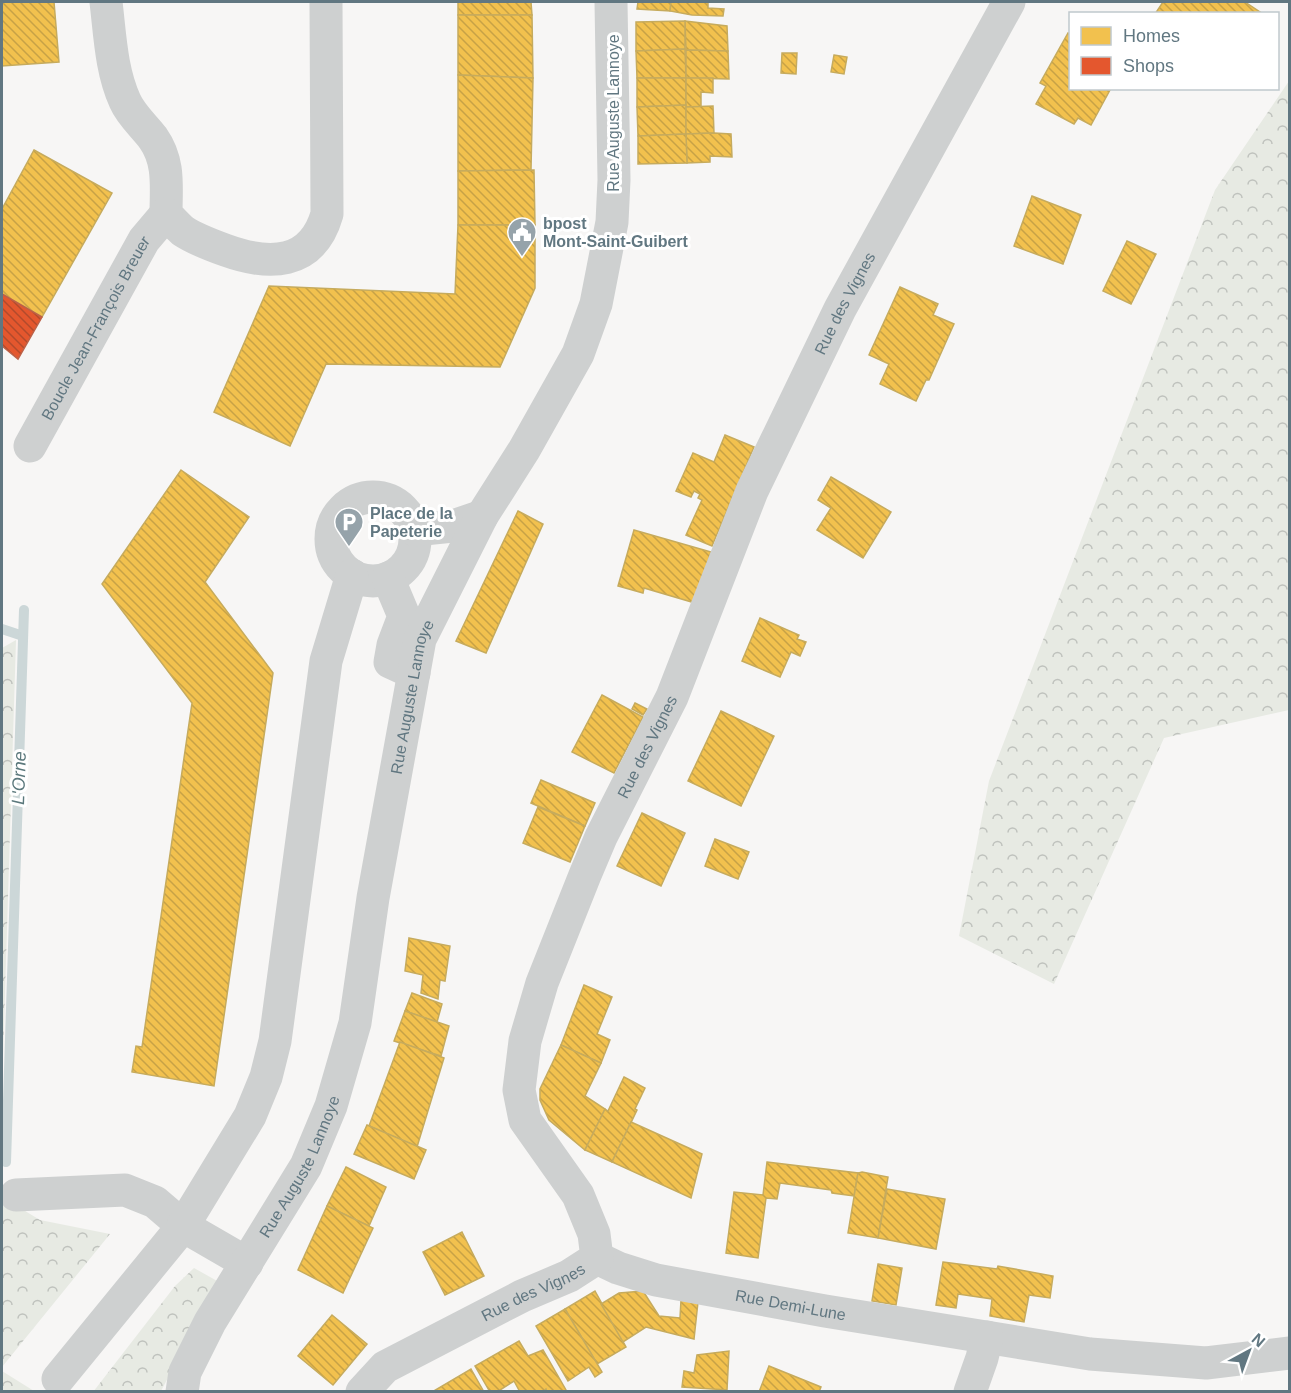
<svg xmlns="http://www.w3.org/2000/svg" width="1291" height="1393" font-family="Arial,sans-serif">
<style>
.forest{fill:url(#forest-crowns)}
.homes{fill:url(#homes-back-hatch);stroke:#c6ab5d;stroke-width:1.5}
.shops{fill:url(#shops-back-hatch);stroke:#bd6147;stroke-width:1.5}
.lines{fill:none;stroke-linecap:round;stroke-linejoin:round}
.stream{stroke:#ccd7d8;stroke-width:10}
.minor{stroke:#ced0d0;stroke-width:33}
.labels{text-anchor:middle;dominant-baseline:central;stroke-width:6;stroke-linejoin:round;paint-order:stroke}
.street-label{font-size:16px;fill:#617781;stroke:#fff}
.poi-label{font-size:16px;font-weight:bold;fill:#617781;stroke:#fff;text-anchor:start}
.water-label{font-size:18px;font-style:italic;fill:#5b787c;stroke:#fff}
</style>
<defs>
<pattern id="forest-crowns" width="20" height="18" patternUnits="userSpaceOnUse" patternTransform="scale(1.5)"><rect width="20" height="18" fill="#e7eae3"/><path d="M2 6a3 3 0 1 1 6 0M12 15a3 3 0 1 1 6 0" fill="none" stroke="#bfc2bd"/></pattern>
<pattern id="homes-back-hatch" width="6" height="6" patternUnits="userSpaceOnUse" patternTransform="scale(1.5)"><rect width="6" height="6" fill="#f2c14e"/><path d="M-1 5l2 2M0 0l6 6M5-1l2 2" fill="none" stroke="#c7a246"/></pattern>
<pattern id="shops-back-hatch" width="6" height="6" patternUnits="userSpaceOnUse" patternTransform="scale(1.5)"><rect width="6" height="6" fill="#e4572e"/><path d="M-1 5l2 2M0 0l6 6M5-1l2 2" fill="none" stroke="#b24a2c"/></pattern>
</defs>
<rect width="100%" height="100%" fill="#f7f6f5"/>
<g class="forest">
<path d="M1289 81V710L1164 738 1054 984 959 936 989 781 1215 190Z"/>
<path d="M16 640 2 1088V648Z"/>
<path d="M2 1197 40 1220 110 1234 2 1367Z"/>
<path d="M194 1268 219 1282 161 1391 93 1392 175 1286Z"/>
<path d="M2 1371 34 1391H2Z"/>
</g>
<g class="homes">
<path d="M2 2H54L59 62 2 66Z"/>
<path d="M458 2H531L532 15H458Z"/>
<path d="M638 2H671L670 11 637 9Z"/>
<path d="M671 2H708V8L724 9 723 16 692 15 670 11Z"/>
<path d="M1163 2H1245L1263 14H1155Z"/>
<path d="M458 15H532L533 78 458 75Z"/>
<path d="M685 21 727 26 728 51 686 50Z"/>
<path d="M685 21V49L636 51V22Z"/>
<path d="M1068 33 1070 34V88L1110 90 1091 125 1078 118 1074 124 1036 104 1046 86 1040 83Z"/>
<path d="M685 49 686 78H637L636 51Z"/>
<path d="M686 50 728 51 729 79 686 78Z"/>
<path d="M782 53H797L796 74 781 73Z"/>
<path d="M834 55 847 57 844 74 831 72Z"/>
<path d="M458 75 533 78 531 170 458 171Z"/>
<path d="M637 78H686V105L637 107Z"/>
<path d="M686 78H713V93L701 92V107H686Z"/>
<path d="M686 105V134L638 136 637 107Z"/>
<path d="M713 106 714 133 686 134V107Z"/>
<path d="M714 133 731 134 732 157 710 156V162L687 163 686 134Z"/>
<path d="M686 134 687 163 638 164V136Z"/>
<path d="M34 150 112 193 42 317 2 294V209Z"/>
<path d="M534 170 535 225H458V171Z"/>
<path d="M1032 196 1081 215 1063 264 1014 246Z"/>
<path d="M458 225H535V288L500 367 326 364 290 446 214 412 269 286 455 294Z"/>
<path d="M1127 241 1156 254 1131 304 1103 291Z"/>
<path d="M900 287 938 304 933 315 954 324 929 380H926L916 401 880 384 889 364 869 355Z"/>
<path d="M725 435 754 447 712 546 686 535 702 500 698 498 700 494 694 491 691 497 676 491 693 453 714 462Z"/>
<path d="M181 470 249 517 205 582 273 673 214 1086 132 1072 136 1046 142 1047 192 703 102 584Z"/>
<path d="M831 477 891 512 863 558 817 530 831 508 818 500Z"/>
<path d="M518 511 543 524 486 653 456 641Z"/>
<path d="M634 530 711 552 695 603 644 588 643 593 618 586Z"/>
<path d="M760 618 799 635 797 639 806 642 800 656 791 652 780 677 742 661Z"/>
<path d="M602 695 643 717 614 773 572 752Z"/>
<path d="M635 703 647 709 643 715 632 709Z"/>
<path d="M721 711 774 736 741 806 688 781Z"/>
<path d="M541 780 595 803 585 826 531 803Z"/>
<path d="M538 807 585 826 570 862 523 843Z"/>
<path d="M642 813 685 833 661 886 617 866Z"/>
<path d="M715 839 749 852 738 879 705 866Z"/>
<path d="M409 938 450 946 445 981 440 980 438 999 421 993 423 975 405 971Z"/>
<path d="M584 985 612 997 597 1034 610 1040 601 1063 561 1045Z"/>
<path d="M412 993 442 1004 437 1022 405 1011Z"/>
<path d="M405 1011 449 1026 441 1056 394 1041Z"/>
<path d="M400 1042 444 1058 417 1147 369 1126Z"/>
<path d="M561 1045 601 1063 585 1096 605 1109 585 1150 549 1120 540 1100V1089Z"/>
<path d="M624 1077 645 1088 635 1109 637 1110 612 1162 585 1150 605 1109 608 1111Z"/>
<path d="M631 1122 702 1154 691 1198 612 1162Z"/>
<path d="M367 1125 426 1150 414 1179 354 1154Z"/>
<path d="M767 1162 858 1173 854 1196 832 1193 831 1190 780 1183 777 1199 766 1198 758 1258 726 1253 734 1192 763 1195Z"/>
<path d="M346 1167 386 1187 369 1226 327 1206Z"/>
<path d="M862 1172 888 1177 878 1238 848 1233 858 1173Z"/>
<path d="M887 1189 945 1199 936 1249 878 1238Z"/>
<path d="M327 1206 373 1228 343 1293 298 1270Z"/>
<path d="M462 1232 484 1276 445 1295 423 1252Z"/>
<path d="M943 1262 997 1269 998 1266 1053 1276 1050 1298 1029 1295 1024 1322 990 1316 992 1299 958 1294 956 1308 936 1305Z"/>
<path d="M878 1264 902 1268 896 1305 872 1301Z"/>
<path d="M595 1291 626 1347 597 1364 565 1309Z"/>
<path d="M643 1291 659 1316 680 1318 681 1300 698 1302 694 1339 646 1327 623 1342 601 1304 619 1293Z"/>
<path d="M565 1309 602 1372 595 1377 589 1367 568 1381 536 1326Z"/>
<path d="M332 1315 367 1344 333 1385 298 1356Z"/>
<path d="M519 1341 528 1356 543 1350 566 1390 563 1392H547L546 1389 542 1392H520L514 1381 497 1392H490L475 1366Z"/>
<path d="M729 1351 727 1390 682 1387 684 1371 694 1373 697 1355Z"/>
<path d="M769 1366 821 1387 819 1392H759Z"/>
<path d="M471 1369 484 1392H432Z"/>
</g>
<path class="shops" d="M2 294 42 317 18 359 2 346Z"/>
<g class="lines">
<g class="stream">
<path d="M2 629 23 636"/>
<path d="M6 1162 24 610"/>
</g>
<g class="minor">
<path d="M106 2C110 35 111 70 125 101 131 115 144 126 153 138 170 162 166 187 166 214 171 219 177 226 183 231 195 239 211 245 225 250 269 266 312 266 327 214L326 2"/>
<path id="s1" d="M30 446 144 240 166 214"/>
<circle cx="373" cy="539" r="42"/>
<path d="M414 530 453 526 482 516"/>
<path d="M388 578 404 616 393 645 390 662 414 673"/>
<path d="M16 1195 125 1190 155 1202 183 1226 58 1379"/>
<path id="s2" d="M597 1258 618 1268 656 1280 825 1311 1090 1354 1206 1363 1290 1353"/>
<path d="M247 1263 183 1226 250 1116 266 1077 275 1041 326 661 352 575"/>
<path id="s3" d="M182 1392 185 1372 210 1322 306 1166 331 1106 355 1023 373 898 420 639 482 516 524 450 578 354 596 304 612 222 614 180 611 2"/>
<path id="s4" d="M362 1392 385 1367 522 1296 569 1276 597 1258 594 1234 578 1195 525 1120 519 1090 525 1041 542 983 585 875 601 837 672 697 752 491 840 309 1009 2"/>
<path d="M970 1392 982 1358 987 1337"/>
</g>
</g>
<defs>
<g id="civic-pin" transform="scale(1.5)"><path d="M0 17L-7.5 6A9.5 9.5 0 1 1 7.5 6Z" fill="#96a3aa" stroke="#fff"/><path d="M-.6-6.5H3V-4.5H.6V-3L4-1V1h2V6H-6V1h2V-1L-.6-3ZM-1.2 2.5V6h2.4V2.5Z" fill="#fff"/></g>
<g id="parking-pin" transform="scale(1.5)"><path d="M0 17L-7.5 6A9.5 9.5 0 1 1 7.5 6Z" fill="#96a3aa" stroke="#fff"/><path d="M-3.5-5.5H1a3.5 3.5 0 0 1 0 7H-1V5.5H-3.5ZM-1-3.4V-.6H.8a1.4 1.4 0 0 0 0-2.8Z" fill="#fff"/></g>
</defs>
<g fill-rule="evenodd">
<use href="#civic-pin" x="522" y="232"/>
<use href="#parking-pin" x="349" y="522"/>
</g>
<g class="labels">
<g class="street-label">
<text transform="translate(613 113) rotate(-90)">Rue Auguste Lannoye</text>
<text stroke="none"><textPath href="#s4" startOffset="1316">Rue des Vignes</textPath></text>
<text stroke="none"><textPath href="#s1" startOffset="135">Boucle Jean-François Breuer</textPath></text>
<text stroke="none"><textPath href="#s3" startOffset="742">Rue Auguste Lannoye</textPath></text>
<text stroke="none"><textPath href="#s4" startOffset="830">Rue des Vignes</textPath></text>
<text stroke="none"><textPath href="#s3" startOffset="256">Rue Auguste Lannoye</textPath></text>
<text stroke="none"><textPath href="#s4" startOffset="200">Rue des Vignes</textPath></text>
<text stroke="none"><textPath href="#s2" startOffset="200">Rue Demi-Lune</textPath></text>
</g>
<g class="poi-label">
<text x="543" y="223">bpost<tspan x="543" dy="18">Mont-Saint-Guibert</tspan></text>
<text x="370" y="513">Place de la<tspan x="370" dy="18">Papeterie</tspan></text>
</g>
<g class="water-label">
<text transform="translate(19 778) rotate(-88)">L'Orne</text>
</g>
</g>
<rect width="1291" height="1393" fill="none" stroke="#617781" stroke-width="6"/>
<rect x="1069" y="12" width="210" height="78" fill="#ffffff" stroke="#c0c9cd" stroke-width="1.5"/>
<rect x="1081" y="27" width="30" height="18" fill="#f2c14e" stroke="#c0c9cd" stroke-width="1.5"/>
<text x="1123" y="42" font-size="18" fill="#617781">Homes</text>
<rect x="1081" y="57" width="30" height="18" fill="#e4572e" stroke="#c0c9cd" stroke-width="1.5"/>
<text x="1123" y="72" font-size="18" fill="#617781">Shops</text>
<g transform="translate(1249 1351) rotate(41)" stroke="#ffffff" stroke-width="4.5" paint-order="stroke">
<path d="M0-4.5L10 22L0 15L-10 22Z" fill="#617781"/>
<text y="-9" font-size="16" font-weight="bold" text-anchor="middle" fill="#617781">N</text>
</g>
</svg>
